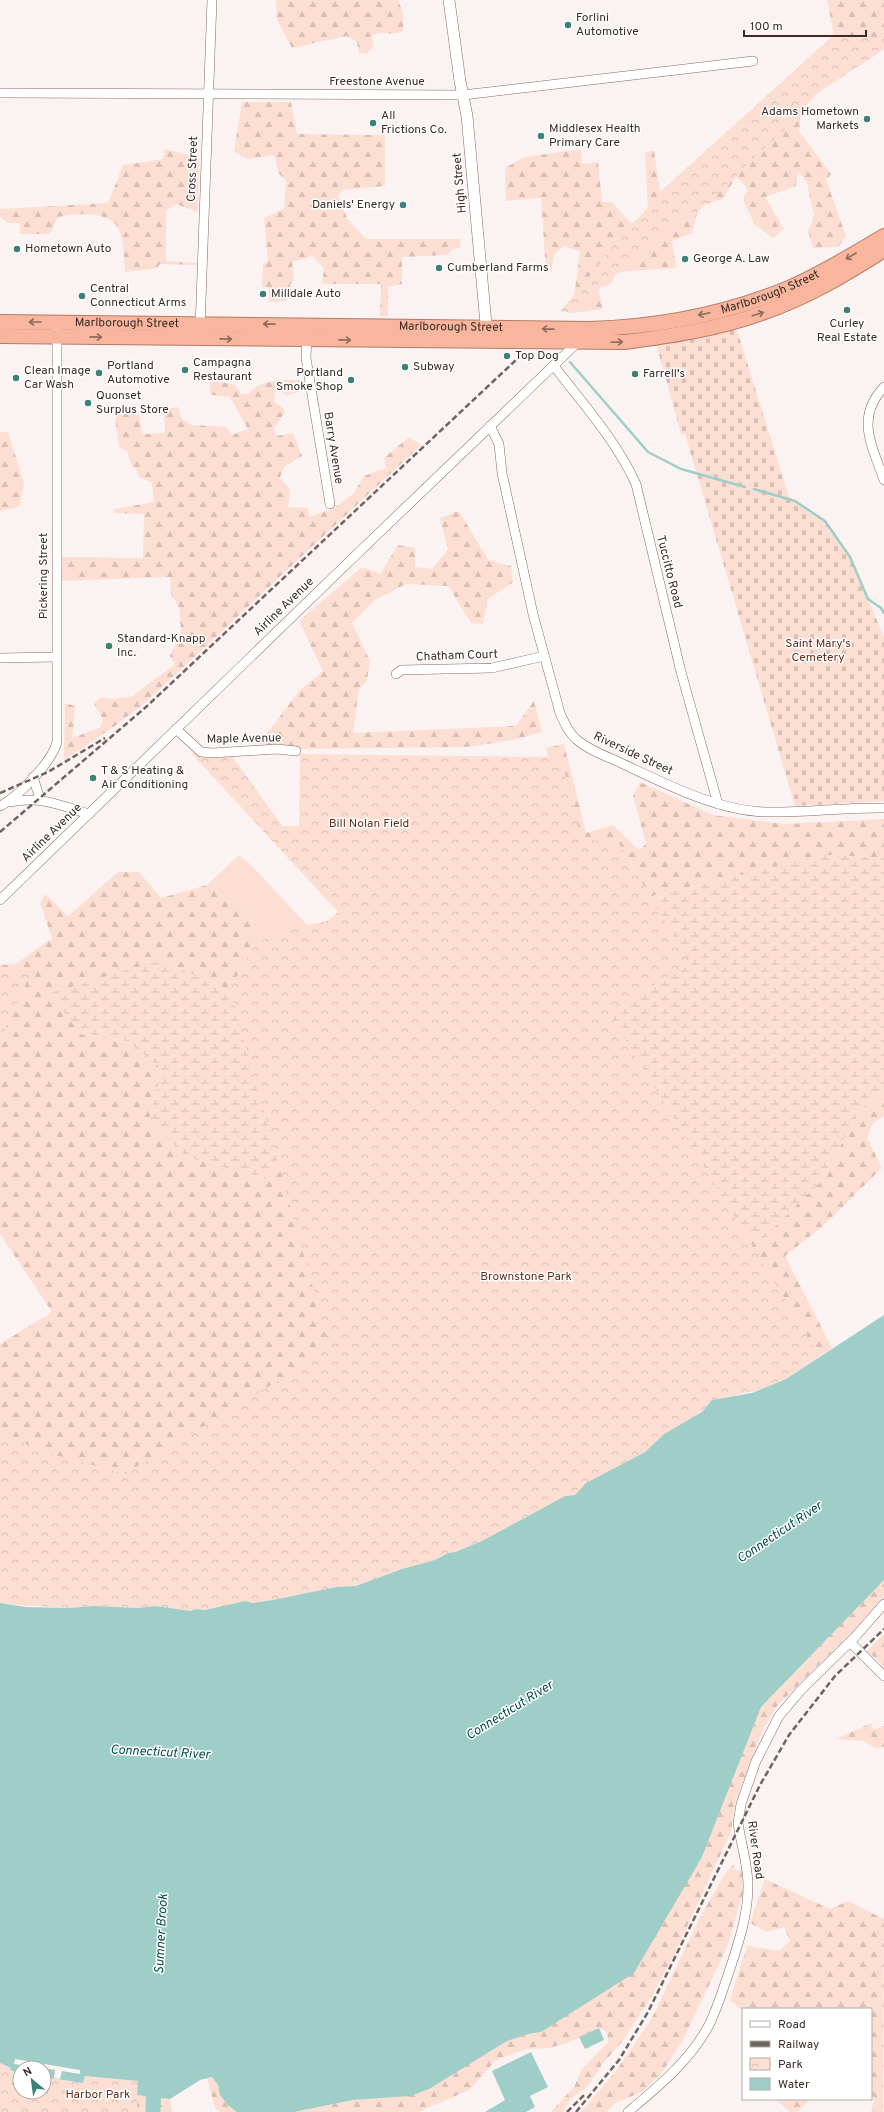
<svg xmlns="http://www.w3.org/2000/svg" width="884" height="2112" font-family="Overpass,sans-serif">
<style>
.grass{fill:#fdded3}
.forest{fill:url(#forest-firs)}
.wetland{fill:url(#wetland-marsh)}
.cemetery{fill:url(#cemetery-stones)}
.park{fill:url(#park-crowns)}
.water{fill:#9ecec7}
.pier{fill:#faf3f1}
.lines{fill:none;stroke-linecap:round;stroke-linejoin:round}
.stream{stroke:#9ecec7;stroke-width:2.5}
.river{stroke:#9ecec7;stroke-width:15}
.minor-casing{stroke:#87695f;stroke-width:10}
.tertiary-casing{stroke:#87695f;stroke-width:12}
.trunk-casing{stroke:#b47a65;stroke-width:16}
.minor{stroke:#fff;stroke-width:9}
.tertiary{stroke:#fff;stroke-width:11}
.trunk{stroke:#f8b69e;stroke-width:14}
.rail{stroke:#6f6460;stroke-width:2.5;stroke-dasharray:6 3;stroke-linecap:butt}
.oneway{stroke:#8f6a5d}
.poi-dot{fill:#3b8179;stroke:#fff;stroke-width:1.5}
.labels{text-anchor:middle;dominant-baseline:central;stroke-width:3;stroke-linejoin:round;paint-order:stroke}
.poi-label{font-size:12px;fill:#392c27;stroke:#fff;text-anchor:start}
.street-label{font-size:12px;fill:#392c27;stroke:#fff}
.park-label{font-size:12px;fill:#64301c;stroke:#fff}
.water-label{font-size:13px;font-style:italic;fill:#064e48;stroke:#fff}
</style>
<defs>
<pattern id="forest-firs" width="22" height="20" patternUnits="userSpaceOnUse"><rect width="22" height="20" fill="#fdded3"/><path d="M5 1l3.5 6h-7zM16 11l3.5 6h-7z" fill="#dabfb5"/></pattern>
<pattern id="wetland-marsh" width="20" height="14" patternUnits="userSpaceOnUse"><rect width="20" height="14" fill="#fdded3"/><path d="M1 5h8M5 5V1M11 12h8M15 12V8" fill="none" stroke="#dabfb5"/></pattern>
<pattern id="cemetery-stones" width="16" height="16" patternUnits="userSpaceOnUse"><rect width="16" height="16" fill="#fdded3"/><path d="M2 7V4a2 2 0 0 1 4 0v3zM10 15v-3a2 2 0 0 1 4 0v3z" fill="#dabfb5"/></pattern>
<pattern id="park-crowns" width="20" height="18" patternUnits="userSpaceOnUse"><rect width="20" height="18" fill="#fdded3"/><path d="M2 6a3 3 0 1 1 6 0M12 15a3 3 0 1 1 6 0" fill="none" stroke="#dabfb5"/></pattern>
</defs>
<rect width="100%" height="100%" fill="#faf3f1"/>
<path class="grass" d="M239 855 250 864 308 926 256 942 249 915 207 885Z"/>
<g class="forest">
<path d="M276 0H398L403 12V31C390 37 384 29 371 36L374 46 366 54 359 53 357 42 347 36 292 48 277 20Z"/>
<path d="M827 0H884V49L816 94 801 113 799 131 831 174 826 180 846 236 838 247 813 248 808 231 814 216 807 183 798 171 796 186 765 197 784 229 773 238 755 225 743 200 748 189 736 176 723 199 699 206 692 233 672 241 676 267C656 271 636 269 616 273L611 284 598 288 603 309 573 313 560 311 574 296 580 252 564 246 555 253 551 270 546 272 541 198 506 201 505 168 525 157 581 149 582 164 598 162 602 202H612L632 224 648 209 645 152 654 151 660 193 834 35Z"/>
<path d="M242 102H291L297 134 385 135V186L343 190 338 196 348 220 366 239H460L461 248 453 249 447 255 402 257V284L388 287V316H380L381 284H322L324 268 312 256 292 262 294 279 290 285 291 291 287 294 286 301 269 302V287H262L263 264 268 262 264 218 284 209 286 180 279 174 274 155 247 159 234 151Z"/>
<path d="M165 149 199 158 198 212 176 204 166 211V261L197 263V265L160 264 157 268 125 272C124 260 124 244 120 232 112 209 76 214 58 217L50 234H20V223H9L0 217V209L108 203 123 165 163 159Z"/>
<path d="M210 379 235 385 241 394H249C260 378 285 380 302 380L303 390 286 396 280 390H275L274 402 282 407 285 412 274 428 276 436 293 433 302 456 285 466 280 477 290 490 288 507 308 508 309 517 333 509 353 494 364 476 386 468 384 458 409 437 421 445 146 702 115 726 64 760 65 703 75 706 72 738 101 727 103 719 94 704 101 697 112 699 131 697 175 664 170 656 181 631 179 607 171 594 170 577 60 581 61 557 143 558 144 514 114 513V509L154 502 152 483 139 477 136 468H133L127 451 119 447 114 410 139 415 142 434 165 433 164 414H161V409L178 407 182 419 192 425 227 427 232 435 248 429 230 397 212 395 210 393Z"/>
<path d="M0 432H8L24 483 19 507 0 511Z"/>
<path d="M459 511 488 560 511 566 513 582 488 599 483 624 471 623 448 586 406 584 375 600 352 623 370 661 367 681 359 689 353 733 516 726 534 701 542 732 513 740 466 747 303 749 259 744 299 691 323 671 299 621 362 567 380 574 398 545 415 548V567L432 569 448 549 440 518Z"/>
<path d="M564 744 586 833 613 825 639 850 646 844 633 796 640 782 713 815 784 824 884 819V858L825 855 648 897 630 860 593 866 561 816 546 748Z"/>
<path d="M118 872H139L161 898 207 885 249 915 256 942 230 990 160 960 80 1034 127 1041 162 1069 149 1121 187 1157 264 1179 324 1128 730 1220 819 1183 862 1108 884 1093V1116L873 1123 867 1138 882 1168 823 1226 785 1256 832 1348 789 1377 483 1415 528 1516 516 1522 0 1603V1344L52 1312 0 1234V965L16 964 52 938 40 903 45 894 68 916Z"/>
<path d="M884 1580V1597L854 1630 777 1706 763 1729 735 1803 731 1832 674 1955 650 1999 622 2042 603 2063 588 2086 571 2099 563 2112H551L574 2087 582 2069 608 2042 607 2032 599 2028 565 2044 548 2048 526 2049 496 2060 469 2090 418 2112H294L353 2100 395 2097 507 2041 528 2034 541 2032 702 1857 761 1707Z"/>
<path d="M884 1634V1666L867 1651Z"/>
<path d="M871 1723 874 1730 884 1726V1747L876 1748 863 1741 836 1739Z"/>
<path d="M733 1865 736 1871 742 1869 743 1893 727 1947 683 2040 661 2074 642 2092 615 2103 607 2112H581L616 2071 652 2018 699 1919 726 1872Z"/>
<path d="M765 1879 830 1909 848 1901 884 1919 883 2112H871L874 2098 871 2094V2009H743V2011L730 2000 747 1946 779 1951 790 1941 784 1927 767 1932 750 1923Z"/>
<path d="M213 2077C223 2092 220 2100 237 2112H219L215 2108 207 2078Z"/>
<path d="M137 2095 170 2099 172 2112H137Z"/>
<path d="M775 2099H810L797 2112H790Z"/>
</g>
<path class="wetland" d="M825 855 884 858V1093L862 1108 819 1183 763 1239 730 1220 324 1128 265 1179 187 1157 149 1121 162 1069 127 1041 80 1034 51 993 160 960 230 990 256 942 649 897Z"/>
<path class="cemetery" d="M736 327 789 497 825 521 850 557 884 637V801L795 806 685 434H681L657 347 658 342Z"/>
<g class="park">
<path d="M834 35 884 39V49L816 94 790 124 693 216 687 210 573 313 560 311C580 290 595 268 613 246 628 228 646 212 659 193Z"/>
<path d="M191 753H230L282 826H299L300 754 561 757 581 838 620 845 691 964 608 1011 820 1356 786 1379 763 1389 712 1400 702 1412 664 1434 645 1452 586 1483 575 1495 565 1496 482 1541 454 1552 448 1553 435 1560 402 1569 356 1586 336 1587 273 1600 253 1603 245 1601 205 1610 197 1609 191 1611H177L155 1606 138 1608 94 1606 68 1608 3 1604 0 1603V1433L45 1452 125 1474 330 1349 230 990 256 942 312 924 327 921 338 912Z"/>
<path d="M0 967 31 973 0 1040Z"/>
<path d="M0 2063 11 2068 10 2070 20 2073V2092H44V2077L83 2083 85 2076 138 2081 137 2112H0Z"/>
</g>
<g class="water">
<path d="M884 1315V1580L761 1707 702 1857 634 1973 541 2032 528 2034 507 2041 429 2089 410 2096 353 2100 294 2112H237L229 2106 220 2095 218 2085 212 2077 200 2080 170 2099 137 2095 138 2081 85 2076 83 2083 44 2077V2068H20V2073L10 2070 11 2068 0 2063V1603L26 1607 68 1608 94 1606 138 1608 155 1606 191 1611 196 1609 205 1610 245 1601 253 1603 273 1600 336 1587 356 1586 402 1569 435 1560 448 1553 455 1552 482 1541 565 1496 575 1495 586 1483 645 1452 664 1434 702 1412 712 1400 752 1393 786 1379Z"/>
<path d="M599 2028 604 2040 585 2049 579 2037Z"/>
<path d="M531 2052 548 2087 530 2096 535 2107 526 2112H485L505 2100 492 2071Z"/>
</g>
<path class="pier" d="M15 2059 80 2070V2074L62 2071 60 2079 54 2078 55 2070 34 2066 33 2068H27V2066L14 2064Z"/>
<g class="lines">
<g class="stream">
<path d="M570 362 648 452 681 469 745 487"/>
<path d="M754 489 795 501 825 521 850 557 868 599 881 608 884 613"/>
</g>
<path class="river" d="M153 2112 154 2077"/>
<g class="minor-casing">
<g id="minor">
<path d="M0 93 463 95 753 61"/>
<path d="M200 328 212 0"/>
<path d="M307 334 306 358 330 504"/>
<path d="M554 366C583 404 616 440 636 484L681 672 718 804"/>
<path d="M884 387C855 418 872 445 884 480"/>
<path d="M490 426 499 444 502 473 533 614 560 713C564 722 568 732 576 739 588 750 606 756 621 763 664 783 717 811 766 812 805 813 845 807 884 808"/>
<path d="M0 658 55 657"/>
<path d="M396 674 401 670 492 668 544 656"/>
<path d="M176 729 201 752 213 753 277 749 296 751"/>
<path d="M33 777 40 799"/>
<path d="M9 802C41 796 60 805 89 814"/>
<path d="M0 806C18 797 52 762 57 742V331"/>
<path d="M0 900 357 554 578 342V339"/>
<path d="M850 1642 884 1676"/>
<path d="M628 2112C658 2087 692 2059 710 2023 719 2004 725 1983 732 1963 740 1938 748 1913 748 1886 748 1865 741 1844 738 1823L741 1804 756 1761 779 1716 801 1690 855 1637 884 1604"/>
</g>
</g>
<g class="tertiary-casing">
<path id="tertiary" d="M449 0 460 81 467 116 487 335"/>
</g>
<g class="trunk-casing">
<g id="trunk">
<path id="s1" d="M0 322 589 329C658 327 727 314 791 287 823 273 854 254 884 236"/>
<path d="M0 336 625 342C671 336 718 329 762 313 806 298 845 275 884 250"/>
</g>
</g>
<use href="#minor" class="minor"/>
<use href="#tertiary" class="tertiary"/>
<use href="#trunk" class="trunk"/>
<g class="rail">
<path d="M0 793 48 772 105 738"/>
<path d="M0 832 146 707 516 360"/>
<path d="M567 2112 585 2094"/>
<path d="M576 2112 619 2060 648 2012 760 1785 789 1735 835 1676 884 1629"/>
</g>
</g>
<defs><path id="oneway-shaft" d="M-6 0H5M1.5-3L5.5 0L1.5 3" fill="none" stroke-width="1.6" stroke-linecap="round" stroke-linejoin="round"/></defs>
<g class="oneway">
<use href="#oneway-shaft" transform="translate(851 256) rotate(150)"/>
<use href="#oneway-shaft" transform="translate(704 314) rotate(168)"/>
<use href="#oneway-shaft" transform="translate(758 314) rotate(-17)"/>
<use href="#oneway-shaft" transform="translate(35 322) rotate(-180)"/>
<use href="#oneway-shaft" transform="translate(269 324) rotate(-179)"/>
<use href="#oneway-shaft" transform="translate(548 329) rotate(-179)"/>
<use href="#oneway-shaft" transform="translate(96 337) rotate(1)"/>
<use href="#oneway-shaft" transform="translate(226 339) rotate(1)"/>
<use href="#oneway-shaft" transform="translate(345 340) rotate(1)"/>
<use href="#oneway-shaft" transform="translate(617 342) rotate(-2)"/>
</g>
<g class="poi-dot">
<circle cx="568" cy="25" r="4"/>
<circle cx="867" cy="119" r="4"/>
<circle cx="373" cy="123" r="4"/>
<circle cx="541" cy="136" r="4"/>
<circle cx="403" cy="205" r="4"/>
<circle cx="17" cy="249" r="4"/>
<circle cx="685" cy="259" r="4"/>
<circle cx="439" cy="268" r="4"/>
<circle cx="263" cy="294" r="4"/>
<circle cx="82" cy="296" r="4"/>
<circle cx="847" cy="310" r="4"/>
<circle cx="507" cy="356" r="4"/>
<circle cx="405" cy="367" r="4"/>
<circle cx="185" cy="370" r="4"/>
<circle cx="99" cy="373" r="4"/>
<circle cx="635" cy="374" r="4"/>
<circle cx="16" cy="378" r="4"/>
<circle cx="351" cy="380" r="4"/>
<circle cx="88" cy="403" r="4"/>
<circle cx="109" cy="646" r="4"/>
<circle cx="93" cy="778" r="4"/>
</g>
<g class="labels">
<g class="poi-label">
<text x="576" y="18">Forlini<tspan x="576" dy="14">Automotive</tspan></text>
<text x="859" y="112" text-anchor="end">Adams Hometown<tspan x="859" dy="14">Markets</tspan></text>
<text x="381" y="116">All<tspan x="381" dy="14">Frictions Co.</tspan></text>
<text x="549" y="129">Middlesex Health<tspan x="549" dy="14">Primary Care</tspan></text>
<text x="395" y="205" text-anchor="end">Daniels' Energy</text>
<text x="25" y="249">Hometown Auto</text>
<text x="693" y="259">George A. Law</text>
<text x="447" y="268">Cumberland Farms</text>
<text x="90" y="289">Central<tspan x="90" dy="14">Connecticut Arms</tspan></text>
<text x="271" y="294">Milldale Auto</text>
<text x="847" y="324" text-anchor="middle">Curley<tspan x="847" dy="14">Real Estate</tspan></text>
<text x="515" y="356">Top Dog</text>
<text x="193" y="363">Campagna<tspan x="193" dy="14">Restaurant</tspan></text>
<text x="107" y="366">Portland<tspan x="107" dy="14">Automotive</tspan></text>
<text x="413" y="367">Subway</text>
<text x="24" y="371">Clean Image<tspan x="24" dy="14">Car Wash</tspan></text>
<text x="343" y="373" text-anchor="end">Portland<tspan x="343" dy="14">Smoke Shop</tspan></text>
<text x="643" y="374">Farrell's</text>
<text x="96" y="396">Quonset<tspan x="96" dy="14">Surplus Store</tspan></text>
<text x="117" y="639">Standard-Knapp<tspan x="117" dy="14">Inc.</tspan></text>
<text x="101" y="771">T &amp; S Heating &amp;<tspan x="101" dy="14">Air Conditioning</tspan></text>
</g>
<g class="street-label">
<text x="377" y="82">Freestone Avenue</text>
<text transform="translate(193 169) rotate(-88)">Cross Street</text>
<text transform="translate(460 183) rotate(-95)">High Street</text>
<text stroke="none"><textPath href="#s1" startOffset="775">Marlborough Street</textPath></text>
<text stroke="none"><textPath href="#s1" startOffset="127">Marlborough Street</textPath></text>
<text stroke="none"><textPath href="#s1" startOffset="451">Marlborough Street</textPath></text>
<text transform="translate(333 448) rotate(81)">Barry Avenue</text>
<text transform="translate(669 572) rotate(76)">Tuccitto Road</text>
<text transform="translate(44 576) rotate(-90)">Pickering Street</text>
<text transform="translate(284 607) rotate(-44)">Airline Avenue</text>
<text transform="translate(457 656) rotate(-2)">Chatham Court</text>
<text transform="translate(244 739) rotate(-1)">Maple Avenue</text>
<text transform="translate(633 754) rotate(25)">Riverside Street</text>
<text transform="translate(52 833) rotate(-44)">Airline Avenue</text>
<text transform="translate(755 1850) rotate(82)">River Road</text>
</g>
<g class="park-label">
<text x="818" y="644">Saint Mary's<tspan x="818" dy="14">Cemetery</tspan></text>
<text x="369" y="824">Bill Nolan Field</text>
<text x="526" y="1277">Brownstone Park</text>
<text x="98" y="2095">Harbor Park</text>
</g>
<g class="water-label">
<text transform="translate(780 1533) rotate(-34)">Connecticut River</text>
<text transform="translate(510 1711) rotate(-32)">Connecticut River</text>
<text transform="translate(160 1753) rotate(3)">Connecticut River</text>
<text transform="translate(162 1934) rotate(-87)">Sumner Brook</text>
</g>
</g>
<rect x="742" y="2008" width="130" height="92" fill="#ffffff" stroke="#b0aba9"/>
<rect x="750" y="2021" width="20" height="6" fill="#ffffff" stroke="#b0aba9"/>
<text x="778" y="2028" font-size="12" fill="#392c27">Road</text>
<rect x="750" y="2041" width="20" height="6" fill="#6f6460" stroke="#b0aba9"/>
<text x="778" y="2048" font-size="12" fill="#392c27">Railway</text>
<rect x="750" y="2058" width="20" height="12" fill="url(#park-crowns)" stroke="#b0aba9"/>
<text x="778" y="2068" font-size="12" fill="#392c27">Park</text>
<rect x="750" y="2078" width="20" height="12" fill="#9ecec7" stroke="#b0aba9"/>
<text x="778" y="2088" font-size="12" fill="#392c27">Water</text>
<g transform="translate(32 2080) rotate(331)"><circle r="19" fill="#ffffff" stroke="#b0aba9"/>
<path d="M0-3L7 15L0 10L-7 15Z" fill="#3b8179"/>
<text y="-6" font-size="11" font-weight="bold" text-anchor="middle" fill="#392c27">N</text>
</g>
<path d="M744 30v6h122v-6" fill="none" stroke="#392c27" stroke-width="2"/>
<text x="750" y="30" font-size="12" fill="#392c27" stroke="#ffffff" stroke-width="3" paint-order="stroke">100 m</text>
</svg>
